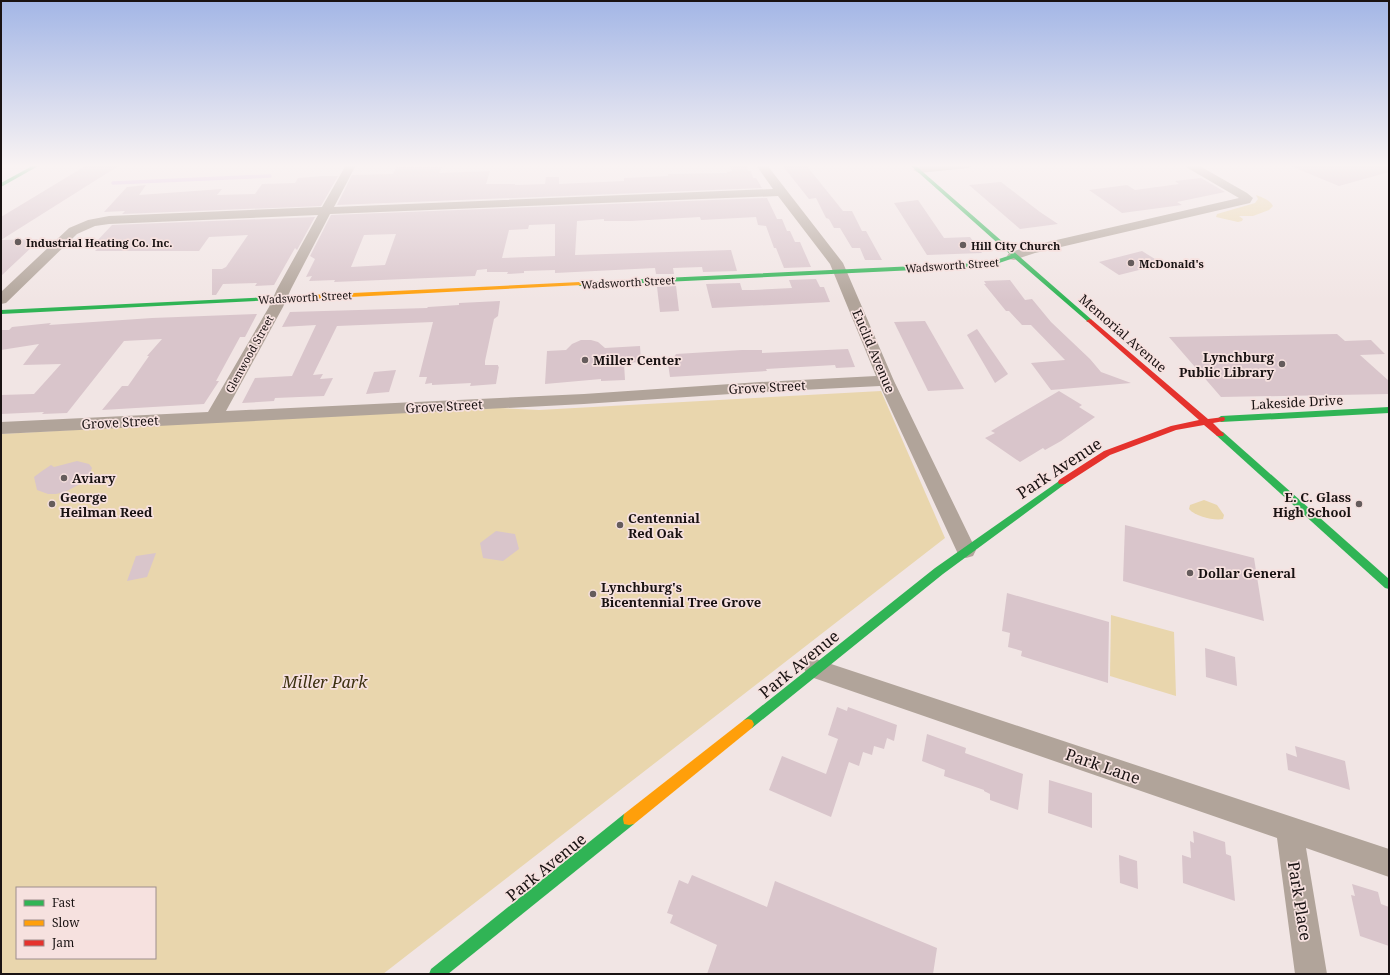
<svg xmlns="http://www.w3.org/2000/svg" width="1390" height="975" font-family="'Noto Serif',serif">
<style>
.green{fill:#e9d6ad;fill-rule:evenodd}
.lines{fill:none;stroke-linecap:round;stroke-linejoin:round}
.stream{stroke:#ddbae4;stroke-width:3.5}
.building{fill:#d9c5cb;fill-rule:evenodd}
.street{fill:#b1a49a;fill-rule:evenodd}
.fast{fill:#30b455;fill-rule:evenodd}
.slow{fill:#ff9f0a;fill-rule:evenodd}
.jam{fill:#e5322d;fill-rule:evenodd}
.poi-dot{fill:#655c5c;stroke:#f6e1df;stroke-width:1.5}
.labels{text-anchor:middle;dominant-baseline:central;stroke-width:3.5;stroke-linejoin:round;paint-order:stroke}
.far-poi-label{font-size:11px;font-weight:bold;fill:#191212;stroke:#f6e1df;text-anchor:start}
.far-street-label{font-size:11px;fill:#191212;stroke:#f6e1df}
.street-label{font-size:13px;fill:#191212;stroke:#f6e1df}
.poi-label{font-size:13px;font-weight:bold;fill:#191212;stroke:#f6e1df;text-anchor:start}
.near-street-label{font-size:16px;fill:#191212;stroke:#f6e1df}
.near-park-label{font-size:16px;font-style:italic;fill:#3c3110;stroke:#f6e1df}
</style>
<rect width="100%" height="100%" fill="#f1e5e4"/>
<g class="green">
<path d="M1256 195C1263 198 1269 199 1273 206L1269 210 1253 216H1239L1243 219 1242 221 1238 222 1216 217 1217 214 1255 203 1258 199Z"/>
<path d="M881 391 945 538 383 974H1V434L481 407 539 410ZM17 888H155V958H17Z"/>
<path d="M1204 500 1217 505 1224 515 1223 519C1214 521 1195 516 1189 509L1190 505Z"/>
<path d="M1111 615 1174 632 1176 696 1110 676Z"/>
</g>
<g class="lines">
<path class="stream" d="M113 183 270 176"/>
</g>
<g class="building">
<path d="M87 165H120L1 240 38 239 32 245H34L1 276V217Z"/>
<path d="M729 165H747L748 171H751L753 178H756L762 188 337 205 352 175 393 174 396 167H442L439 173 490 171 486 184H515V185L545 184 546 177H559V184L624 181V178L668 176V174L727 173V172L732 171Z"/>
<path d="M782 165H806L843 211H852L862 231H866L882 260H865L860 248H852L840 228H834L829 219 826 218 816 198 809 199Z"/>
<path d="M1288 165H1389V172L1339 186Z"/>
<path d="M323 176H338L321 206 122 214 125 211 104 212 127 187 146 185 139 195 222 189 217 195 255 194 262 184 295 183 298 178Z"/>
<path d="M1201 178 1225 192 1177 202 1182 205 1122 213 1089 190 1127 185 1135 190 1179 184 1175 181Z"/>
<path d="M1001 182 1040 212 1058 224 1020 229 969 185Z"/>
<path d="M767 198 777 219H782L787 231H790L795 242H800L811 267 784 268 776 248H774L766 226 758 225 756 217 701 220 700 217 631 221H604V219L577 221 575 255 731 250 737 271 703 272 702 267 673 268 674 274H656L655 268 555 273V270L524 271V273L507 274 508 272H487V269L477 270 475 276 334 282 335 280 309 281 312 276 306 277 315 259 310 256 331 215ZM555 224V256L502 258 509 230 528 229 529 225ZM396 234 385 265 351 267 364 235Z"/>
<path d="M918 200 944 238 970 237 982 253 927 255 894 203Z"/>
<path d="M315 217 297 250 295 248 274 285 255 286 257 283 223 284 216 295H212V269H222L226 267 248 235 209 237 199 251H95L103 243H100L102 241 96 242 112 225Z"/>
<path d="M1142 251 1163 264 1119 275 1099 262Z"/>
<path d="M816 279 820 287H824L830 302 712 308 706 284 740 283 742 290H753L792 288 789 280Z"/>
<path d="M1010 280 1025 300 1032 299 1051 322 1090 359 1101 372 1131 383 1051 390 1031 363 1065 360 1031 325H1022L1009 311H1006L984 284H986L984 281Z"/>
<path d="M676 286 679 311 660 312 657 287Z"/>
<path d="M500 301 498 316 494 319 485 361V365H498V367L499 366 496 384 470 386 471 383 432 385V383L425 384 427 377H419L433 322 337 326 313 375 323 374 320 379 333 378 324 396 275 398 274 401 242 403 255 378 292 376 316 325 282 327 290 312 427 308 428 307 459 305V303Z"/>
<path d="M257 314 245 337H240L216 381H219L204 404 102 410 122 386H128L149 356H147L162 339 124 341 67 413 42 414 44 412 1 414V395L34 394 61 364 23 365 39 344 1 350V330H9L12 327 51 323 49 325 152 318Z"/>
<path d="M925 321 956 375 964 389 928 391 894 322Z"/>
<path d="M977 329 1008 374 995 383 967 335Z"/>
<path d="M1337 334 1345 341 1371 340 1385 354 1360 355 1389 381V394L1221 397 1169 337Z"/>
<path d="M581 340H591L598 342 605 348 640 346 641 362 624 363 625 380 601 381V379L545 384 547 351 566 350 572 344Z"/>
<path d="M848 349 855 367 836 368 835 365 766 369 767 371 670 377 667 357H674L676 354 742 350H762V353Z"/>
<path d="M396 370 389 392 366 394 374 372Z"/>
<path d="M1059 391 1082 405 1079 407 1095 417 1061 441 1045 450 1043 448 1020 462 985 438 995 433 991 431Z"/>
<path d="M77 461 89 464 92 468 88 478 82 483 65 492 56 494H48L37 490 34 477 42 471 51 465 54 467Z"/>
<path d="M1125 525 1254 558 1264 621 1123 581Z"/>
<path d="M496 531 515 534 519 549 503 561 483 558 480 543Z"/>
<path d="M156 553 147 577 127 581 136 556Z"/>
<path d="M1007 593 1109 622 1108 683 1021 656 1022 651 1008 647 1010 633 1002 631Z"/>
<path d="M1205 648 1235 657 1237 686 1206 677Z"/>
<path d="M837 707 847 711 848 707 897 725 894 741 887 738 884 749 874 746 872 755 863 752 859 766 849 762 831 817 769 790 782 756 826 774 838 739 828 735Z"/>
<path d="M927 734 966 748 965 753 1023 774 1018 810 990 800V794L984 791V790L944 776 945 770 922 761Z"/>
<path d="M1295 746 1345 761 1350 790 1288 770 1286 753 1297 757Z"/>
<path d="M1049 780 1092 793V828L1048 813Z"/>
<path d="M1193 831 1225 842 1226 854 1231 856 1235 901 1183 883 1182 855 1191 858 1190 841 1194 843Z"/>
<path d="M1119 855 1137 861 1138 889 1120 883Z"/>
<path d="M692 875 767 907 775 881 937 948 933 974H707L717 945 670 923 673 915 667 913 679 880 688 884Z"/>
<path d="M1352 884 1378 892 1381 904 1389 907V946L1360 936 1351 895 1355 896Z"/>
</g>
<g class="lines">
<g class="street">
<path d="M346 165H356L334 207 773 189 756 165H767L843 263 894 381 976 550 973 556 966 558 959 556 880 386 760 392 584 404 1 434V422L208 412 269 307 277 289 318 215 109 224 95 226 77 234 6 303 1 304V292L69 228 88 220 109 216 322 207ZM778 196 830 264 876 376 760 382 584 394 226 411 283 307 291 289 330 214Z"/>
<path d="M938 165H973L968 168 919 173 913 170 919 167Z"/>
<path d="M1185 165H1198L1247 193 1253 198 1250 203 1035 253 1014 260 1009 259 1007 256 1009 253 1026 247 1239 198 1186 167Z"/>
<path d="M816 659 1389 849V877L1306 848 1327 974H1295L1277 838 808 676 804 669 808 662Z"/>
</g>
<g class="fast">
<path d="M34 165H40L1 187V183Z"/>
<path d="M910 165H915L1092 320V322H1088L1014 258 999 263 979 267 580 286 577 284 580 282 979 263 996 260 1011 255Z"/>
<path d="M311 295 313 296V298L1 314V310Z"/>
<path d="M1389 407V413L1221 422 1217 419 1221 416Z"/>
<path d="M1220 431 1223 432 1389 579V589L1385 588 1217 436 1216 434 1217 432Z"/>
<path d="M1062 479 1065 480 1066 482 1065 484 943 574 752 728 748 729 744 728 742 724 744 720 935 568Z"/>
<path d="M629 813 634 814 635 819 634 824 448 974H429L431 969 624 814Z"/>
</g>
<g class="slow">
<path d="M580 282 583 284 582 285 311 299 308 297 311 295Z"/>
<path d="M748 719 752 720 754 724 752 728 634 824 629 825 624 824 623 819 624 814 744 720Z"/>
</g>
<path class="jam" d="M1090 319 1092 320 1208 419 1224 417 1225 419 1224 421 1213 423 1224 434 1223 436H1217L1204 425 1176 430 1110 455 1065 484H1059L1058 482 1059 480 1104 451 1171 426 1199 420 1088 322 1086 321Z"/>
</g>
<linearGradient id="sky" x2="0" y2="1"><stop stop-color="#a3b6e6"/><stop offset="0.55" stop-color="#f9f3f3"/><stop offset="1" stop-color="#f9f3f3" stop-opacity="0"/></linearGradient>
<rect width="1390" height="301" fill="url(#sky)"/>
<g class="poi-dot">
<circle cx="18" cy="242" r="4"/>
<circle cx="963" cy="245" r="4"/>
<circle cx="1131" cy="263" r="4"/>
<circle cx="585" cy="360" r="4"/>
<circle cx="1282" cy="364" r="4"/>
<circle cx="64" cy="478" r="4"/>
<circle cx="52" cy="504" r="4"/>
<circle cx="1359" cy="504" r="4"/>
<circle cx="620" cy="525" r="4"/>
<circle cx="1190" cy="573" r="4"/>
<circle cx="593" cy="594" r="4"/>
</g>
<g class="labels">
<g class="far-poi-label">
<text x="26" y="242">Industrial Heating Co. Inc.</text>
<text x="971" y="245">Hill City Church</text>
<text x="1139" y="263">McDonald's</text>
</g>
<g class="far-street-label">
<text transform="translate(952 265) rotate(-4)">Wadsworth Street</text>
<text transform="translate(628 282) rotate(-3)">Wadsworth Street</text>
<text transform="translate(305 297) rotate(-3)">Wadsworth Street</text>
<text transform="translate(249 354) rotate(-61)">Glenwood Street</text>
</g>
<g class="street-label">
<text transform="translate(1123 333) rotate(41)">Memorial Avenue</text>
<text transform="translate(874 351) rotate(67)">Euclid Avenue</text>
<text transform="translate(767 387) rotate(-3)">Grove Street</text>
<text transform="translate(1297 402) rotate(-3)">Lakeside Drive</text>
<text transform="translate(444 406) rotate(-3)">Grove Street</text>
<text transform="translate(120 422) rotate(-3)">Grove Street</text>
</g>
<g class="poi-label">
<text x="1274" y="357" text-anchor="end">Lynchburg<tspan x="1274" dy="15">Public Library</tspan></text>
<text x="593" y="360">Miller Center</text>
<text x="72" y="478">Aviary</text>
<text x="60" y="497">George<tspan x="60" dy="15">Heilman Reed</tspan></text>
<text x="1351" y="497" text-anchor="end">E. C. Glass<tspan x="1351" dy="15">High School</tspan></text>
<text x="628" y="518">Centennial<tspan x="628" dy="15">Red Oak</tspan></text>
<text x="1198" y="573">Dollar General</text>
<text x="601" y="587">Lynchburg's<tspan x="601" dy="15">Bicentennial Tree Grove</tspan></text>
</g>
<g class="near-street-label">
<text transform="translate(1059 468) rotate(-33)">Park Avenue</text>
<text transform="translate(799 664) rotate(-39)">Park Avenue</text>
<text transform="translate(1103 766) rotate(19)">Park Lane</text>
<text transform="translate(546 867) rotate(-39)">Park Avenue</text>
<text transform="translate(1300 901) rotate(81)">Park Place</text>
</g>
<g class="near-park-label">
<text x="325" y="682">Miller Park</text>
</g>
</g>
<rect width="1390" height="975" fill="none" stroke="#191212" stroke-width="4"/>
<rect x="16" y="887" width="140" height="72" fill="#f6e1df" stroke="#9e8e8d"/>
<rect x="24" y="900" width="20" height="6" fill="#30b455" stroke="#9e8e8d"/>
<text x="52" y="907" font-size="12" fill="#191212">Fast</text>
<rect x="24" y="920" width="20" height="6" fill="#ff9f0a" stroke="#9e8e8d"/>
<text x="52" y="927" font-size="12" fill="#191212">Slow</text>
<rect x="24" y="940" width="20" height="6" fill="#e5322d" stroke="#9e8e8d"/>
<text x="52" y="947" font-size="12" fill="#191212">Jam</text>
</svg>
